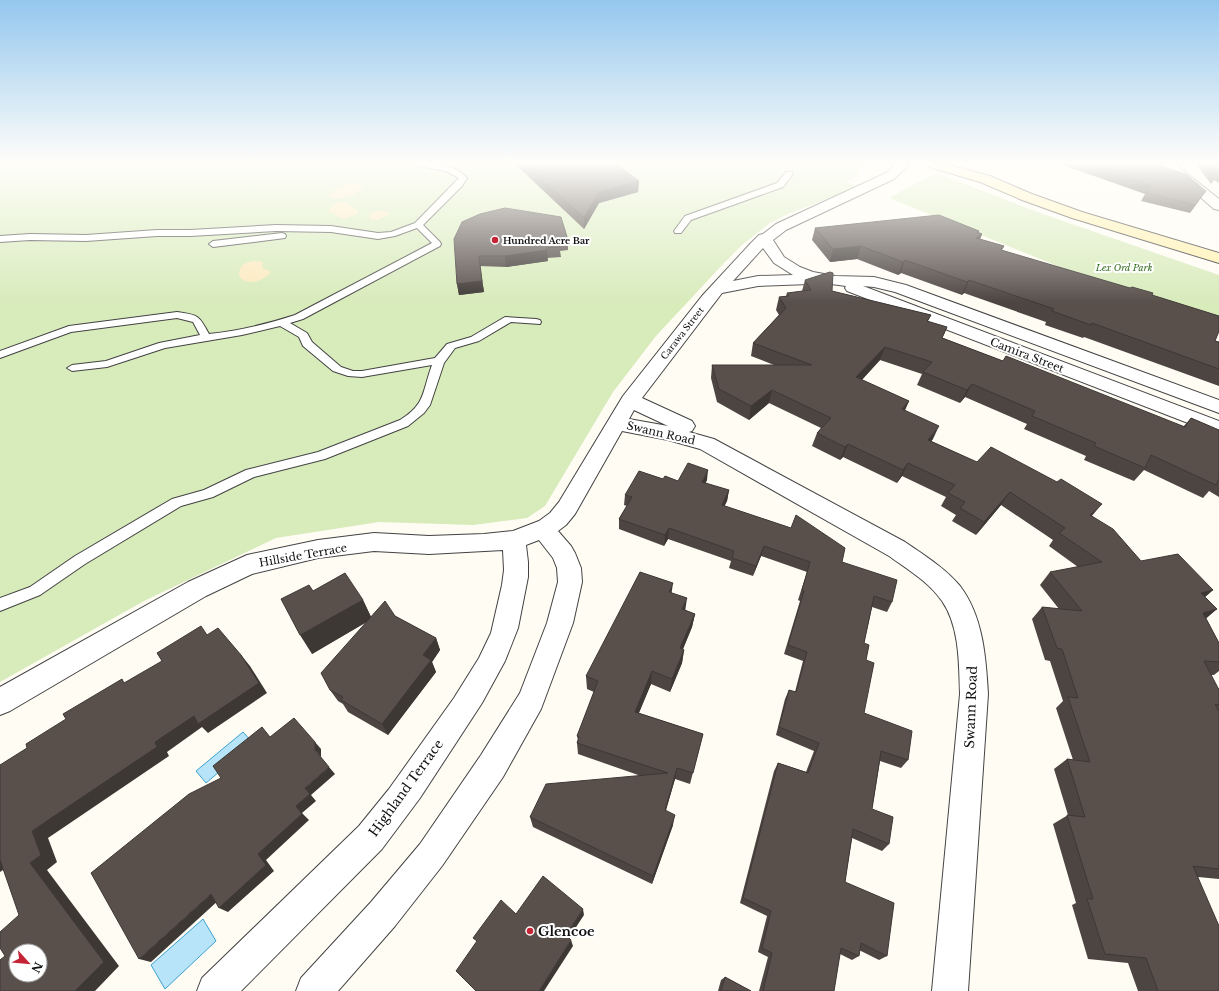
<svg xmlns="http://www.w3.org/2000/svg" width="1219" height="991" font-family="'Libre Baskerville',serif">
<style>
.green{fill:#d8ebbb}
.sand{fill:#fceabf}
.water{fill:#b7e4f8;stroke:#3ca0d1}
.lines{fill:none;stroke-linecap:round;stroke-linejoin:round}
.lane-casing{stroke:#434343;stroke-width:2}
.street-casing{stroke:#434343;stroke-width:2}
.secondary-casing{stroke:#323232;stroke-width:2}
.lane{fill:#fff;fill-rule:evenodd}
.street{fill:#fff;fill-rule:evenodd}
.secondary{fill:#fff1af;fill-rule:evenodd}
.wall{fill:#4d4541}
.shaded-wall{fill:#3e3835}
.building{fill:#59504c;stroke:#3e3835;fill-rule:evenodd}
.poi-dot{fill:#c52436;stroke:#fff;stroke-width:1.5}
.labels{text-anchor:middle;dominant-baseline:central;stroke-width:4;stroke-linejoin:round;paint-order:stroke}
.far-poi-label{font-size:9px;font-weight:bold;fill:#101010;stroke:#fff;text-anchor:start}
.far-park-label{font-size:9px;font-style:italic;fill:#336b1e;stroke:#fff}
.far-street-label{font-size:9px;fill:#101010;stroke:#fff}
.street-label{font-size:11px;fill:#101010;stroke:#fff}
.near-street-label{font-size:13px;fill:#101010;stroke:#fff}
.near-poi-label{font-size:13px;font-weight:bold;fill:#101010;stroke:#fff;text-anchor:start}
</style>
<rect width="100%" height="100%" fill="#fffcf4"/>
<g class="green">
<path d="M0 164H860L861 167 858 176 847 182 858 187 788 214 770 223 742 245 724 263 656 336 613 392 545 506 527 518 473 525 379 522 276 538 144 601 0 682Z"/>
<path d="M936 173 1043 214 1219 275V325L1117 290 889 198Z"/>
</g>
<g class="sand">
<path d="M356 183 363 185 364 188C355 195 338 203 328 196 333 188 347 184 356 183Z"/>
<path d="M345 202 350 204 351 207 358 210 357 214 347 218H340L329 211V208L334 204Z"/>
<path d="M376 211H385L390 214 378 220 369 219V214Z"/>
<path d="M253 261H260L263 263 262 268 270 271 271 272C264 281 246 287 239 276 239 266 244 263 253 261Z"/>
</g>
<g class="water">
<path d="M243 732 253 743 206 783 196 771Z"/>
<path d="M203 919 216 941 165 989 151 965Z"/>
</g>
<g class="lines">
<g class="lane-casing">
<g id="lane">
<path d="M415 164C432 161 455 165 467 178L462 186 423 225 440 242 441 244 440 246 303 319 290 323 307 333 312 342 341 367 353 371H362L435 358 447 344 471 337 505 317 536 319 540 320 541 322 540 324 511 322 479 341 455 348 444 363 430 405 424 413 408 426 325 459 254 477 213 497 181 506 85 564 40 595 0 611V598L30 587 75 556 172 499 204 490 246 470 318 452 400 420C426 404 422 392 432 365L362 377 348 376 333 371 303 346 299 337 280 326 242 335 165 348 107 367 72 371 67 368 72 365 106 361 159 343 200 335 193 322 177 318 71 332 0 358V351L69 326 177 312C198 315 199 315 209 334 239 331 267 324 295 315L432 243 417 228 395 236 378 239 331 232 276 231 190 236H157L86 241 30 240 0 242V236L30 234 86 235 157 230H190L276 225 331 226 378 233 391 232 415 223 459 178 446 171 419 166Z"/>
<path d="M786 172H792L793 174 783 187 691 220 681 233H675L674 231 685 216 777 183Z"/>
<path d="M282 233 285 234 286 236 285 238 213 247 209 244 213 241Z"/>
</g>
</g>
<g class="street-casing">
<g id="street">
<path d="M896 164H909L894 179 786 230 773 240 784 257 800 267 813 272 835 276 874 277 906 285 1219 400V413L895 292 874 287 863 286 1219 421V435L847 291 845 288 846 286 816 282 810 284 758 286 722 293 642 398 692 421 695 426 692 431 689 432 714 439 905 542C924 555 945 568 960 586 983 616 986 658 988 694L968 991H932L960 694C959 665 960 627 942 601 929 582 907 569 889 556L700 449 668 440 622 431 575 514 566 525 558 531 571 546 575 553 581 568 582 582 573 623 541 709 503 777 442 866 395 926 338 991H296L301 978 371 902 420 844 481 755 520 693 547 623 558 582 557 568 553 558 539 540 526 545 528 562V577L518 628 505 661 482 703 420 798 382 849 241 991H197L202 978 359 826 389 789 454 698 479 658 491 633 502 585 504 570 503 550 429 554 374 551 318 558 252 574 206 596 10 711 0 715V687L188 582 247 555 318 540 374 533 429 536 484 534 513 531 539 521 550 513 559 502 623 396 702 296 751 243 759 235 763 234 776 224 886 173ZM763 248 774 263 793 275 758 276 733 281ZM634 410 668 426 629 419Z"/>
<path d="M1162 164H1175L1219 199V210L1214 209Z"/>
</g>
</g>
<g class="secondary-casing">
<path id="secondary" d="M927 164H945L990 176 1032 194 1082 212 1219 253V263L1072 218 1022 200 980 182 929 167Z"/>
</g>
<use href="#lane" class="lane"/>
<use href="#street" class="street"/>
<use href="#secondary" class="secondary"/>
</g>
<g class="wall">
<path d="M515 164H616L639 181 638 192 599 203 584 229Z"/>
<path d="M1060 164H1153L1206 191 1190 213 1141 201 1145 194Z"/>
<path d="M1196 164H1219V183L1214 180 1211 184Z"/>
<path d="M462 222 568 240V250L560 251 561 257 547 258 548 261 506 267 480 266 484 292 459 295 457 284Z"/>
<path d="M815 228 979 231 978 233 982 234 980 239 1004 246 1002 250 1152 295 1215 341 1219 342V386L1084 337 1083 338 1045 325 1046 322 964 293 962 295 901 273 898 275 857 259 830 262 812 240Z"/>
<path d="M805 280 832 291 931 315 928 321 943 338 1003 361 1183 427 1191 418 1219 430V497L1209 491 1203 498 1144 470 1134 481 1084 460 1086 456 1024 429 1027 424 965 397 960 403 917 385 922 374 880 360 862 380 909 401 905 410 933 439 931 441 1092 516 1141 561 1213 590 1205 597 1217 609 1206 618 1219 643V671L1214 675H1211L1219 690V711H1218L1219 712V879L1198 877 1219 991H1138L1128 963 1088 959 1072 905 1076 903 1053 824 1068 815 1054 769 1067 759 1073 760 1056 708 1063 701 1050 661 1045 660 1032 619 1042 607 1059 609 1040 585 1050 572 1078 567 1049 546 1053 540 1001 505 976 535 952 521 956 515 941 506 946 497 902 476 897 483 843 457 840 460 812 446 817 433 821 428 769 403 749 420 717 402 711 378 712 365H774L751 356 753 343 779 315 776 310 779 297 786 296 787 293 802 291Z"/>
<path d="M663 479 678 481 707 480 705 483 729 490 727 501 724 506 842 562 892 602 887 612 872 607 864 643 866 660 864 713 908 760 901 768 880 761 872 809 889 844 882 851 852 838 845 882 887 956 879 960 859 950V956L852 960 840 954 834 991H759L768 957 758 952 767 916 740 903 774 771 778 763 806 772 814 751 776 735 785 699 789 690 795 692 803 661 784 654 800 601 798 600 807 572 761 556 753 576 729 568 731 561 668 539 664 546 619 529V519L627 506 624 505 625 495Z"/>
<path d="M313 591 363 600 371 617 395 616 436 638 440 650 432 662 436 672 388 735 348 712 343 704 338 701 330 690 366 622 312 654Z"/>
<path d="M672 593 685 610 695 614 692 627 683 649 684 650 682 663 670 692 651 684 639 713 703 734 690 784 675 779 666 810 673 825 652 884 533 827 530 817 641 776 578 754 577 743 578 740 577 736 594 692 587 689 586 676Z"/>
<path d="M725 977 751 991H718L721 980Z"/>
</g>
<g class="shaded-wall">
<path d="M639 181 638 192 599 203 584 229V218L599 192Z"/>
<path d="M1206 191 1200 199 1190 213 1195 205Z"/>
<path d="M982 234 977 247 976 238Z"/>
<path d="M861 246 857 259 830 262 833 249Z"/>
<path d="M547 250 548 261 506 267 505 256Z"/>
<path d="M905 260 901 273 898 275 903 262Z"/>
<path d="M480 266 484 292 459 295 457 284Z"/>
<path d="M969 280 964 293 962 295 967 282Z"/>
<path d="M885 347 880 360 852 390 856 377Z"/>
<path d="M972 384 965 397 960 403 967 390Z"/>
<path d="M772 390 769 403 749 420 751 406Z"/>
<path d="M909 401 903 414 902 409Z"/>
<path d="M939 426 933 439 922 453 928 440Z"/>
<path d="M848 444 843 457 840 460 845 447Z"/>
<path d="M908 463 902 476 897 483 903 470Z"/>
<path d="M708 470 707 480 701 493 702 482Z"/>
<path d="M729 490 727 501 720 516 722 505Z"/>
<path d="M1010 492 1001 505 976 535 984 522Z"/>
<path d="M1102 504 1091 517 1090 515Z"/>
<path d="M669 528 668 539 664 546 665 535Z"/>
<path d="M764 546 761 556 753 576 756 566Z"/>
<path d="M673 583 671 597 669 592Z"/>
<path d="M1213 590 1198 603 1201 593Z"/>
<path d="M687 598 685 612 682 609Z"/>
<path d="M363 600 372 619 312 654 300 635Z"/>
<path d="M1217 609 1202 622 1203 613Z"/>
<path d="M695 614 692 627 678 661 680 648Z"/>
<path d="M436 638 440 650 432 662 436 672 388 735 382 724 423 655Z"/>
<path d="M684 650 682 663 670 692 672 679Z"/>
<path d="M241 655 250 666 267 693 208 733 202 727 167 752 169 756 48 838 57 862 47 870 119 966 95 991H75L30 863 32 831 155 742Z"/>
<path d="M652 671 651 684 634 724 635 712Z"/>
<path d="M315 742 321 749V757L315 750Z"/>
<path d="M329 767 335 774 311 795 316 801 302 813 309 820 266 860 274 871 228 912 219 908 258 854 296 806 305 788Z"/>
<path d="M677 768 675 779 663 820 665 810Z"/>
<path d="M675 815 673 825 652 884 653 876Z"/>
<path d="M0 856 15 862 0 872Z"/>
<path d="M211 894 220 899 151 962 139 959Z"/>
<path d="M583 909 584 915 567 941 566 935Z"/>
<path d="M571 940 573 946 544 991H539Z"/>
</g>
<g class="building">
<path d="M525 164H616L639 181 599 192 584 218Z"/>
<path d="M1086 164H1153L1186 174 1206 191 1195 205 1145 192 1151 186Z"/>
<path d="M1208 164H1219V173L1217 176Z"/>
<path d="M505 208 561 217 568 240 558 241 560 247 546 248 547 250 505 256H479L482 281 457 284 454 239 462 222 480 214Z"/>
<path d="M939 215 979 231 977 232 982 234 976 238 1004 246 1001 250 1130 288 1132 287 1153 293 1152 295 1219 316V331L1215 341 1219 342V369L1092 323 1091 325 1052 311 1054 309 969 280 967 282 905 260 903 262 861 246 833 249 815 228Z"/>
<path d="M830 272 833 273 832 291 931 315 927 321 947 327 942 338 1003 361 1006 356 1185 427 1191 418 1219 430V479L1216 485 1151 455 1145 468 1094 446 1096 443 1032 416 1035 411 972 384 967 390 923 372 932 362 885 347 856 377 909 401 902 409 939 426 928 440 977 462 991 447 1057 482 1061 479 1102 504 1090 515 1113 529 1141 561 1178 554 1213 590 1201 593 1217 609 1203 613 1219 643V662L1204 661 1219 690V705L1215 704 1219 712V869L1193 866 1219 926V991H1158L1146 958 1105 954 1087 899H1093L1067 815 1085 817 1067 759 1090 762 1068 697 1078 698 1062 649 1057 648 1042 607 1082 611 1050 572 1102 562 1059 533 1065 528 1010 492 984 522 960 508 965 502 948 493 955 485 908 463 903 470 848 444 845 447 817 433 831 418 772 390 751 406 719 389 712 365H812L753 343 786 308 779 297 789 296 787 293 811 290 805 280Z"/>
<path d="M688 463 708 470 702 482 729 490 722 505 791 528 796 515 845 548 842 562 897 580 892 602 874 596 864 643 869 645 866 660 874 663 864 713 912 731 908 760 881 751 872 809 893 817 889 844 853 829 845 882 894 903 887 956 861 943 859 956 841 948 834 991H763L772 953 762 948 771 911 743 898 778 763 808 773 819 743 779 727 789 690 796 692 807 652 788 645 804 591 802 590 810 562 764 546 756 566 732 558 734 551 669 528 665 535 619 519 632 497 625 495 639 471 663 479 665 476 678 481Z"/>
<path d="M640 572 673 583 669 592 687 598 682 609 695 614 680 648 684 650 672 679 652 671 635 712 703 734 693 773 677 768 665 810 675 815 653 876 530 817 546 784 668 773 577 743 579 737 577 736 598 681 586 676Z"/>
<path d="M345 573 363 600 300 635 281 599 309 585 313 591Z"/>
<path d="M385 601 395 616 436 638 423 655 431 660 382 724 341 700 343 697 330 690 321 673Z"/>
<path d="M201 626 207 635 218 628 241 655 259 683 198 724 194 716 155 742 157 747 32 831 41 855 30 863 104 962 75 991H0V960L5 956 0 948V932L19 915 0 860V765L27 748 26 744 66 719 63 714 122 679 124 683 162 661 157 653ZM16 951H40V975H16Z"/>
<path d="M294 718 315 742V750L329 767 305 788 310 794 296 806 302 814 258 854 266 865 219 908 211 894 139 959 91 873 189 794 221 778 213 766 262 727 270 737Z"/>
<path d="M543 876 583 909 566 935 571 940 539 991H476L456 971 477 941 473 938 501 900 516 914Z"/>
<path d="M725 977 751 991H721Z"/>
</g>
<linearGradient id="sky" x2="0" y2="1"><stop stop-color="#94c7ee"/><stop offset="0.54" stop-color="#fffefa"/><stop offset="1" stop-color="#fffefa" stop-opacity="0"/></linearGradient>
<rect width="1219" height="302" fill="url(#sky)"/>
<g class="poi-dot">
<circle cx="495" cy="240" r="4"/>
<circle cx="530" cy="931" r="4"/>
</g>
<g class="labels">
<g class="far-poi-label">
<text x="503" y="240">Hundred Acre Bar</text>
</g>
<g class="far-park-label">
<text x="1124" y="267">Lex Ord Park</text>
</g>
<g class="far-street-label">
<text transform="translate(682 333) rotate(-52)">Carawa Street</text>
</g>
<g class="street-label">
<text transform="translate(1027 355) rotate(21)">Camira Street</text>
<text transform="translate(661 433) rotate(13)">Swann Road</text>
<text transform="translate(303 555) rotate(-10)">Hillside Terrace</text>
</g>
<g class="near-street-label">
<text transform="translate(971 707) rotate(-88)">Swann Road</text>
<text transform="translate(406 788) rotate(-54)">Highland Terrace</text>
</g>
<g class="near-poi-label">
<text x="538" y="931">Glencoe</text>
</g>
</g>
<g transform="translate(28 963) rotate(117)"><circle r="19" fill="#ffffff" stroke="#9f9f9f"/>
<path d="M0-3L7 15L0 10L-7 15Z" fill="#c52436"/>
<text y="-6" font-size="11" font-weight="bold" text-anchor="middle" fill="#101010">N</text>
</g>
</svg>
